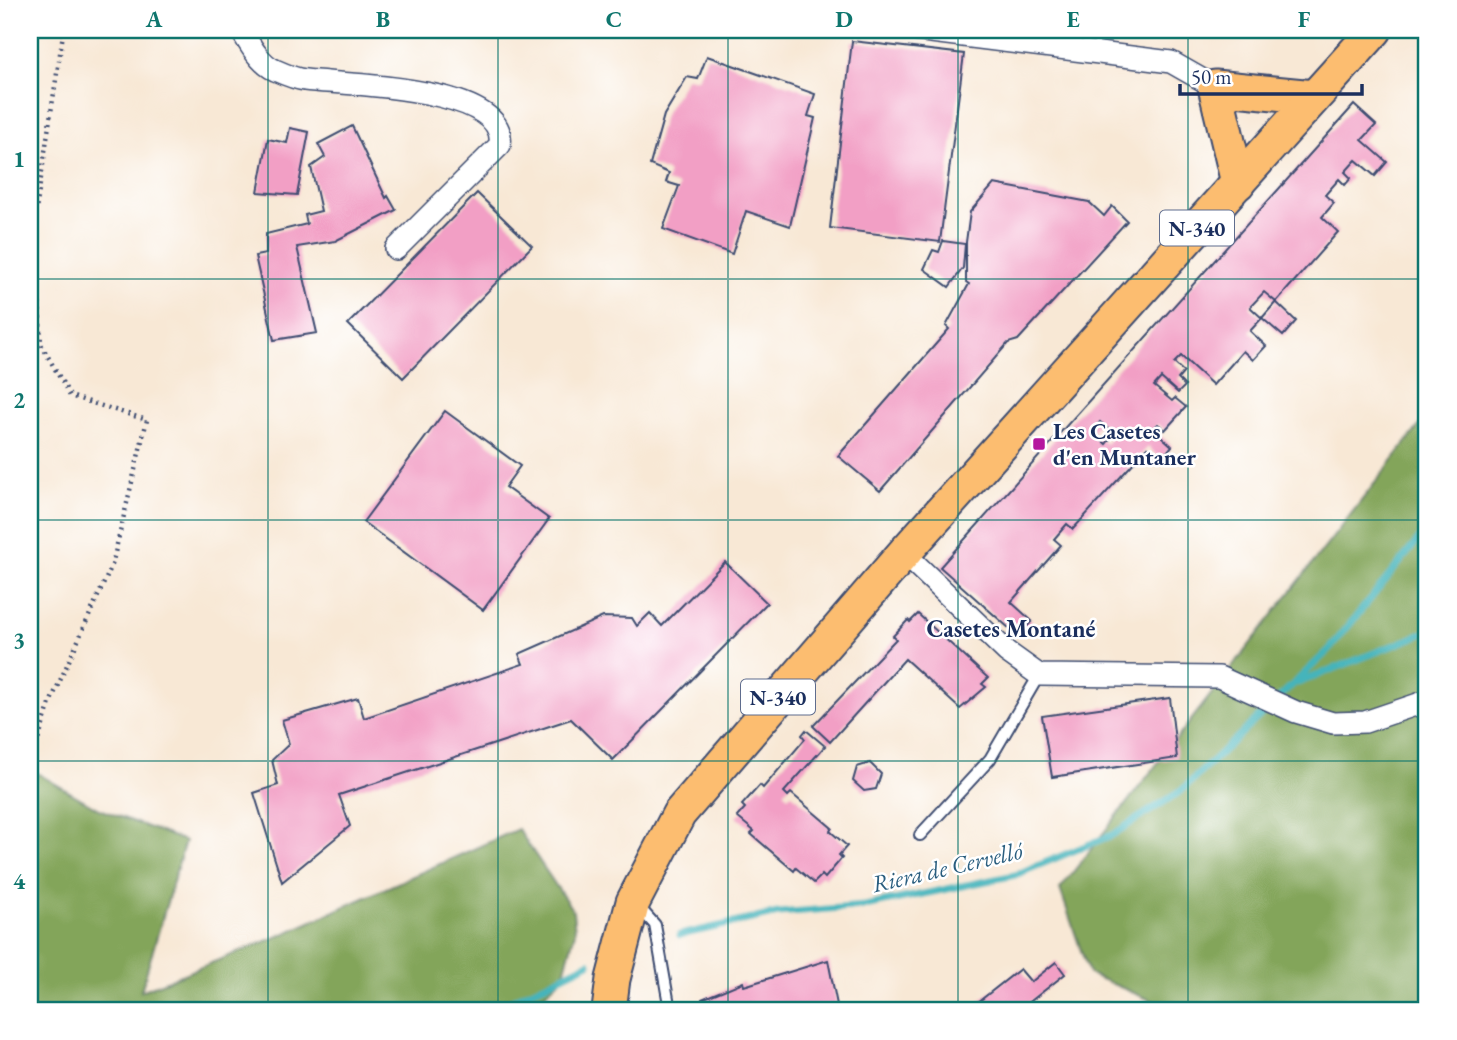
<svg xmlns="http://www.w3.org/2000/svg" width="1457" height="1040" font-family="'EB Garamond',serif">
<style>
.forest{fill:#83a55a;stroke:#4f6a5c;stroke-width:2}
.lines{fill:none;stroke-linecap:round;stroke-linejoin:round}
.stream{stroke:#45b4bb;stroke-width:7}
.building{fill:#f29fc5;fill-rule:evenodd}
.service-casing{stroke:#3c4b70;stroke-width:14}
.minor-casing{stroke:#3c4b70;stroke-width:24}
.primary-casing{stroke:#3c4b70;stroke-width:37}
.path{stroke:#3c4b70;stroke-width:4.5;stroke-dasharray:2 5;stroke-linecap:butt}
.service{stroke:#fff;stroke-width:10}
.minor{stroke:#fff;stroke-width:21}
.primary{stroke:#fcbd6f;stroke-width:33}
.grid{fill:none;stroke:#0f766e;stroke-width:2;stroke-opacity:0.55}
.poi-dot{fill:#b5179e;stroke:#fff;stroke-width:2.5}
.labels{text-anchor:middle;dominant-baseline:central;stroke-width:5;stroke-linejoin:round;paint-order:stroke}
.shield{fill:#fff;stroke:#5f6d8e;stroke-width:2}
.shield-label{font-size:21px;font-weight:bold;fill:#1b2f5e}
.poi-label{font-size:23px;font-weight:bold;fill:#1b2f5e;stroke:#fff;text-anchor:start}
.neighbourhood-label{font-size:24px;font-weight:bold;fill:#1b2f5e;stroke:#fff}
.water-label{font-size:24px;font-style:italic;fill:#2a5e7f;stroke:#fff}
.neatline{fill:none;stroke:#0f766e;stroke-width:2.5}
.grid-label{font-size:23px;text-anchor:middle;font-weight:bold;fill:#0f766e}
</style>
<rect width="100%" height="100%" fill="#fff"/>
<filter id="ink" filterUnits="userSpaceOnUse"><feTurbulence type="fractalNoise" baseFrequency=".0143" numOctaves="2"/><feDisplacementMap in="SourceGraphic" scale="14" xChannelSelector="R" yChannelSelector="G"/><feConvolveMatrix kernelMatrix="1 2 1 2 8 2 1 2 1" color-interpolation-filters="sRGB"/></filter>
<filter id="wash" filterUnits="userSpaceOnUse"><feTurbulence type="fractalNoise" baseFrequency=".00686" numOctaves="4" result="noise"/><feDisplacementMap in="SourceGraphic" scale="28" xChannelSelector="R" yChannelSelector="G"/><feGaussianBlur stdDeviation="1.57" result="paint"/><feColorMatrix in="noise" values="0 0 0 0 0 0 0 0 0 0 0 0 0 0 0 0 0 1.4 0 .05"/><feComposite in="paint" operator="in"/></filter>
<g filter="url(#wash)">
<rect width="100%" height="100%" fill="#f8e8d5"/>
<g class="forest">
<path d="M1427 416V1010H1174L1089 974 1060 889Z"/>
<path d="M30 769 99 809 185 841 141 991 279 936 518 829 573 911 575 932 563 977 528 1010H30Z"/>
</g>
<g class="lines">
<g class="stream">
<path d="M1298 683 1427 632"/>
<path d="M680 935 778 913 865 906 1015 875 1112 835 1181 791 1329 650 1427 529"/>
<path d="M492 1010 589 963"/>
</g>
</g>
<g id="blocks">
<g class="building">
<path d="M852 41 964 54 940 242 830 228Z"/>
<path d="M707 56 815 94 808 116 815 118 790 226 746 211 732 254 663 229 679 186 666 182 669 173 650 165 664 115 687 77 698 79Z"/>
<path d="M1354 105 1376 125 1362 140 1387 162 1375 176 1356 160 1345 172 1351 178 1345 185 1339 179 1325 195 1334 203 1322 217 1338 232 1276 302 1264 292 1250 307 1262 318 1250 331 1266 346 1253 360 1243 351 1213 385 1181 356 1174 363 1184 372 1178 379 1185 386 1178 393 1161 378 1154 386 1172 401 1175 398 1186 407 1165 430 1158 424 1153 429 1172 446 1161 459 1148 447 1073 529 1067 524 1054 539 1061 545 1011 602 1032 621 1018 636 940 567ZM1100 422 1114 434 1106 444 1092 432Z"/>
<path d="M352 126 386 198 388 196 396 210 335 241 297 247 317 333 274 340 255 256 266 254V234L307 224 305 215 321 211 311 167 325 157 318 144Z"/>
<path d="M290 128 309 132 297 195 258 192 268 139 287 143Z"/>
<path d="M994 184 1089 202 1104 216 1112 206 1127 221 1018 340 1008 343 880 491 838 456 949 329 946 326 969 284 966 282V242L970 212Z"/>
<path d="M477 193 532 246 403 378 348 324Z"/>
<path d="M943 241 965 244 963 268 949 287 924 269 933 250 939 252Z"/>
<path d="M1276 302 1296 321 1283 336 1262 318Z"/>
<path d="M445 411 520 466 505 487 549 519 483 610 363 522Z"/>
<path d="M725 562 767 603 613 760 571 719 339 795 350 826 282 882 254 793 278 785 272 760 289 744 282 720 358 698 364 718 523 664 519 654 603 617 632 618 637 626 650 613 662 626Z"/>
<path d="M918 614 988 678 982 684 986 687 960 709 905 659 830 742 813 726 896 639 893 636 908 620 910 622Z"/>
<path d="M1170 698 1177 758 1052 777 1042 716Z"/>
<path d="M806 730 825 746 784 792 788 796 791 793 832 828 830 831 847 846 839 855 842 858 825 878 822 875 814 883 796 868 794 871 751 834 754 831 737 817 745 808 742 805 760 785 763 788 805 739 802 735Z"/>
<path d="M870 763 881 774 876 789 864 791 853 781 857 767Z"/>
<path d="M828 960 838 1010H703L702 999 743 982 744 986Z"/>
<path d="M1056 962 1065 974 1026 1005 1030 1010H968L1020 969 1031 982Z"/>
</g>
</g>
</g>
<g filter="url(#ink)">
<use href="#blocks" fill-opacity="0" stroke="#3c4b70" stroke-width="2"/>
<g class="lines">
<g class="service-casing">
<g id="service">
<path d="M920 835 990 759 1039 675"/>
<path d="M638 906 655 925 670 1010"/>
</g>
</g>
<g class="minor-casing">
<g id="minor">
<path d="M241 30C249 43 260 64 275 70 284 74 295 79 305 80 342 85 509 85 500 145L396 249"/>
<path d="M915 30 1171 62 1215 87"/>
<path d="M904 553 1007 652 1039 675 1219 677 1296 712 1333 723 1365 722 1427 701"/>
</g>
</g>
<g class="primary-casing">
<g id="primary">
<path d="M1238 183 1215 87 1314 97"/>
<path d="M609 1010 613 979 633 902 679 814 904 553 1375 30"/>
</g>
</g>
<g class="path">
<path d="M30 766 50 703 112 565 147 420 70 396 41 344 35 217 63 34 59 30"/>
<path d="M1427 914 1415 928H1427"/>
<path d="M1416 1010 1427 996"/>
</g>
<use href="#service" class="service"/>
<use href="#minor" class="minor"/>
<use href="#primary" class="primary"/>
</g>
</g>
<path class="grid" d="M268 30V1010M498 30V1010M728 30V1010M958 30V1010M1188 30V1010M30 279H1427M30 520H1427M30 761H1427"/>
<rect class="poi-dot" x="1032" y="437" width="14" height="14" rx="3.5"/>
<g class="labels">
<g class="shield">
<rect x="1160" y="210.5" width="74" height="35" rx="5"/>
<rect x="741" y="679.5" width="74" height="35" rx="5"/>
</g>
<g class="shield-label">
<text x="1197" y="228">N-340</text>
<text x="778" y="697">N-340</text>
</g>
<g class="poi-label">
<text x="1053" y="431">Les Casetes<tspan x="1053" dy="26">d'en Muntaner</tspan></text>
</g>
<g class="neighbourhood-label">
<text x="1011" y="628">Casetes Montané</text>
</g>
<g class="water-label">
<text transform="translate(947 867) rotate(-13)">Riera de Cervelló</text>
</g>
</g>
<rect width="1457" height="1040" fill="none" stroke="#fff" stroke-width="77"/>
<path d="M1180 84v10h182v-10" fill="none" stroke="#1b2f5e" stroke-width="3.5"/>
<text x="1191" y="84" font-size="21" fill="#1b2f5e" stroke="#ffffff" stroke-width="5" paint-order="stroke">50 m</text>
<rect x="38" y="38" width="1380" height="964" class="neatline"/>
<g class="grid-label">
<text x="154" y="27">A</text>
<text x="383" y="27">B</text>
<text x="614" y="27">C</text>
<text x="844" y="27">D</text>
<text x="1073" y="27">E</text>
<text x="1304" y="27">F</text>
<text x="19" y="167">1</text>
<text x="19" y="408">2</text>
<text x="19" y="648">3</text>
<text x="19" y="889">4</text>
</g>
</svg>
